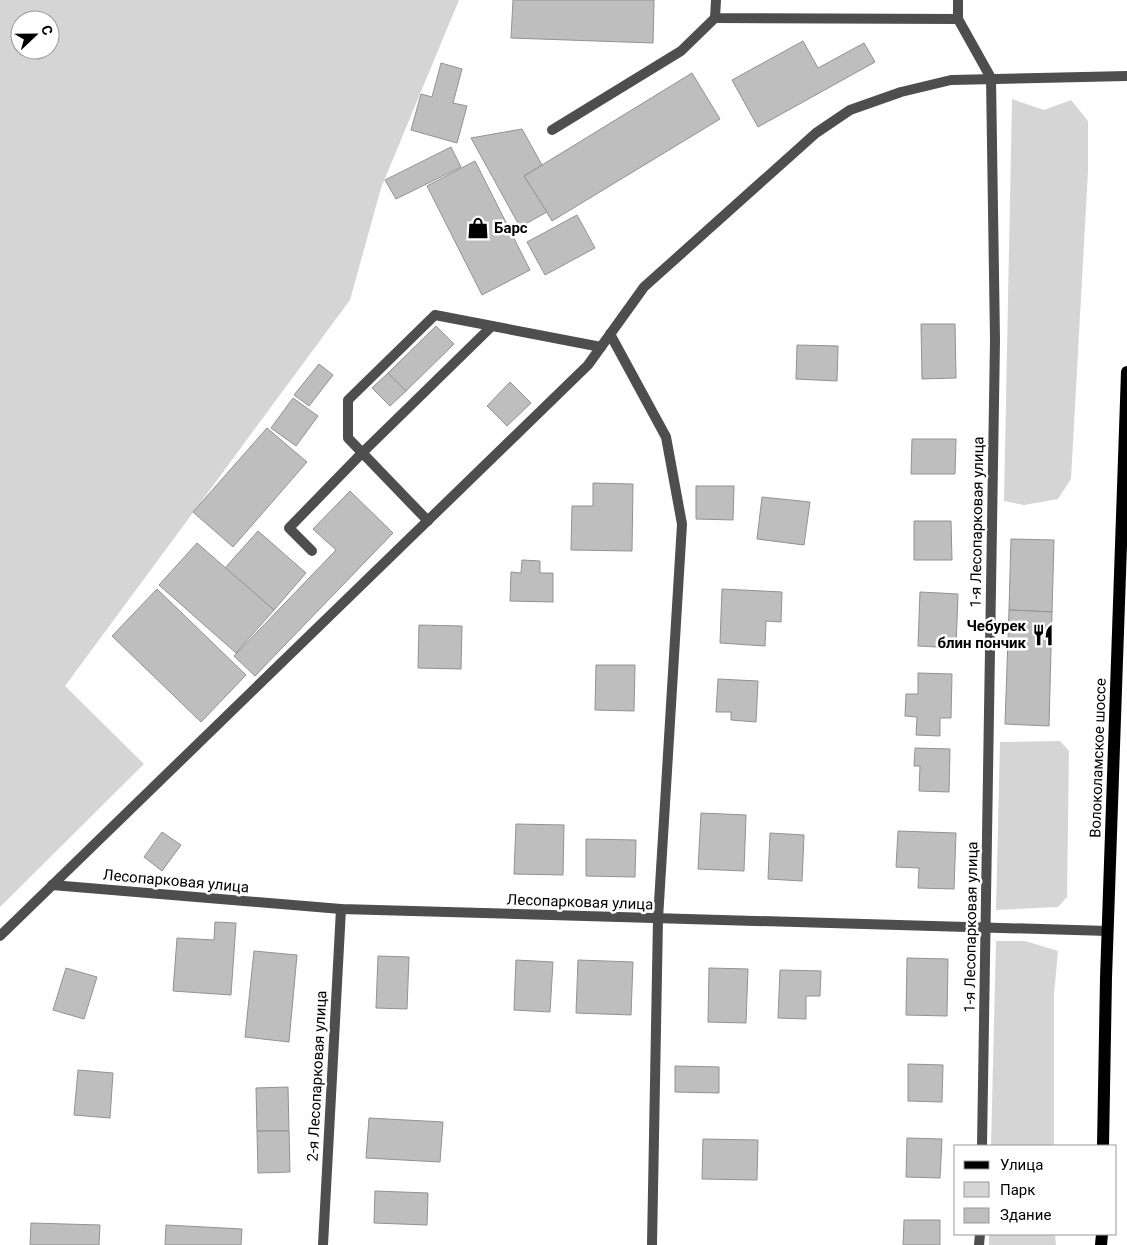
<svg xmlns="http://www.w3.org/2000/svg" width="1127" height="1245" font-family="Roboto,sans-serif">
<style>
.green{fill:#d5d5d5;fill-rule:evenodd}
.building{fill:#bebebe;stroke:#929292}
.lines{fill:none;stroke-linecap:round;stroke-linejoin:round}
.lane{stroke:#4e4e4e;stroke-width:10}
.street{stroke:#4e4e4e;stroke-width:10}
.primary{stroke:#000;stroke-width:12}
.labels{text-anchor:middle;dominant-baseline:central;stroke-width:5;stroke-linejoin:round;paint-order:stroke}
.poi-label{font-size:15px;font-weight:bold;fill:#000;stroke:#fff;text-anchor:start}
.street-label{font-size:15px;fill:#000;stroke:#fff}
</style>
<rect width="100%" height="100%" fill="#fff"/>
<g class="green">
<path d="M0 0H459L381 188 350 300 65 686 144 764 0 907ZM20 20H50V50H20Z"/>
<path d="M1012 99 1044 110 1071 100 1088 121V171L1071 479 1058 499 1024 505 1004 501Z"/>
<path d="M1060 741 1069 751 1067 897 1058 907 996 910 1000 742Z"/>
<path d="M996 941H1025L1058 951 1054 994V1146H991Z"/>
<path d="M989 1234H1055L1056 1245H989Z"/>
</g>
<g class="building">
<path d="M513 0H654L653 43 511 38Z"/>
<path d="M803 41 818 68 864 43 875 62 758 127 732 80Z"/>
<path d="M441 63 462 69 453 103 467 106 457 143 411 130 421 94 432 97Z"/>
<path d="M692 73 720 119 552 221 524 176Z"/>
<path d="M522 129 542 165 524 176 547 212 520 227 471 138Z"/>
<path d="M451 147 461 167 396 199 385 180Z"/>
<path d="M475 161 530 270 482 295 427 186Z"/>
<path d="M577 215 595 248 545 275 527 242Z"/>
<path d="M921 324H955L956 378 922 379Z"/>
<path d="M436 326 454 344 406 391 388 373Z"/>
<path d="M797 345 838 346 837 381 796 379Z"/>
<path d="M319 364 333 375 309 406 294 395Z"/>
<path d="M388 373 406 391 390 406 372 388Z"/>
<path d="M510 382 531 403 507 426 487 406Z"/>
<path d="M293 398 318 416 296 446 271 428Z"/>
<path d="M267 428 307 462 233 547 193 512Z"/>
<path d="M912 439H956L955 474H911Z"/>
<path d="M593 483 633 484 632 551 571 550 572 506H593Z"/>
<path d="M696 486H734L733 520 696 519Z"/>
<path d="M350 491 393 533 255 676 234 656 336 550 313 529Z"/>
<path d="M762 497 810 502 804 545 757 539Z"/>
<path d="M914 521H951L952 560H914Z"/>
<path d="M258 531 306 573 274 610 225 568Z"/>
<path d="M1011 539 1054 540 1052 612 1009 610Z"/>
<path d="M197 543 274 610 236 653 159 585Z"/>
<path d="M522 560 540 561V573H553V602L510 601 511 572 521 573Z"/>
<path d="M157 589 246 675 201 722 112 636Z"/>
<path d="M722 589 782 592 781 622 766 621 765 646 720 643Z"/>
<path d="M920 592 958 594 956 648 918 646Z"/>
<path d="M1009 610 1052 612 1049 726 1005 724Z"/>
<path d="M419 625 462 626 461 669 418 668Z"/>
<path d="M596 665H635L634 711 595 710Z"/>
<path d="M918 673 952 674 951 718H940V736L916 735 917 717 905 716 906 694H918Z"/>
<path d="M718 679 758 681 756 722 731 720V712H716Z"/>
<path d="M915 748 950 749 949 792 919 791 920 766H914Z"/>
<path d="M701 813 746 815 744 871 698 869Z"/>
<path d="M516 824 564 825 563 875 514 874Z"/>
<path d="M898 831 956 833 954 889 918 888 919 868 896 867Z"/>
<path d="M162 832 181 845 162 871 144 857Z"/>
<path d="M770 833 804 835 802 881 768 879Z"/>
<path d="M586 839 636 840 635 877 586 876Z"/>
<path d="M215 922 236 923 231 995 173 991 177 938 214 940Z"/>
<path d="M254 951 297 955 289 1042 245 1037Z"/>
<path d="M378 956 409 957 407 1009 376 1008Z"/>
<path d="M907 958 948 959 947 1016 906 1015Z"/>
<path d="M516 960 553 962 550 1012 514 1010Z"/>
<path d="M578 960 633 962 631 1015 576 1013Z"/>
<path d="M66 968 97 977 84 1019 53 1010Z"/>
<path d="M709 968 748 969 746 1023 708 1022Z"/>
<path d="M780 970 821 971 820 996H806V1019L778 1018Z"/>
<path d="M908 1064 943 1065 942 1102 908 1101Z"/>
<path d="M675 1066 719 1067V1093L675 1092Z"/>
<path d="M78 1070 113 1073 110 1118 74 1115Z"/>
<path d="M288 1087 289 1131H257L256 1088Z"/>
<path d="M369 1118 443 1122 440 1162 366 1158Z"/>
<path d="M257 1131H289L290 1172 258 1173Z"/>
<path d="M907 1138 942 1139 940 1178 906 1177Z"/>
<path d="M703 1139 758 1140 757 1180 702 1179Z"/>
<path d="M375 1191 428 1193 427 1225 374 1223Z"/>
<path d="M904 1220H940V1245H903Z"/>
<path d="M31 1223 100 1225 99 1245H30Z"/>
<path d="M166 1225 242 1229 241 1245H165Z"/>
</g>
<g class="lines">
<g class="lane">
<path d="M716 0 715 18 958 19"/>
<path d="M958 0V19L991 78"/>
<path d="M552 130 681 51 715 18"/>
<path d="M428 521 348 438V400L435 315 601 347"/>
<path d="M312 551 289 528 362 453 492 326"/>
</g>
<g class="street">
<path d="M610 334 666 437 682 524 658 919 652 1245"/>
<path d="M52 885 341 909 1108 931"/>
<path d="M0 936 588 365 644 287 816 133 850 110 901 92 951 80 1127 76"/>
<path d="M982 1146 995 340 991 78"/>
<path d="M323 1245 341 909"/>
<path d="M979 1245 980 1234"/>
</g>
<g class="primary">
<path d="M1103 1146 1106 978 1127 372"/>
<path d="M1101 1245 1102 1234"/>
</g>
</g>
<defs>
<g id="shop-bare" transform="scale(1.725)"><path d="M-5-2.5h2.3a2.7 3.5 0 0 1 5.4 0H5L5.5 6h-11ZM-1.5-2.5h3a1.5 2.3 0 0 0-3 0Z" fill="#000" stroke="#fff" stroke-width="2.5" paint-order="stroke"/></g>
<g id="restaurant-bare" transform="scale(1.725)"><path d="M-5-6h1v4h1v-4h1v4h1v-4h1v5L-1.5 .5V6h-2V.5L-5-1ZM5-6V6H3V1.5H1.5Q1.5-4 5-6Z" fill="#000" stroke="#fff" stroke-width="2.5" paint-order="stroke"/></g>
</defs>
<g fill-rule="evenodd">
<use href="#shop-bare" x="478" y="228"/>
<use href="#restaurant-bare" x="1043" y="635"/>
</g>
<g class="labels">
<g class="poi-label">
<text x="494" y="228">Барс</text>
<text x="1026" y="626" text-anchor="end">Чебурек<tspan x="1026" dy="17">блин пончик</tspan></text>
</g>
<g class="street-label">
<text transform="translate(977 522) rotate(-89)">1-я Лесопарковая улица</text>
<text transform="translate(1098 758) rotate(-88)">Волоколамское шоссе</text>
<text transform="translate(176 881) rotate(5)">Лесопарковая улица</text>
<text transform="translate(580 902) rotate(2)">Лесопарковая улица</text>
<text transform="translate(971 927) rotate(-89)">1-я Лесопарковая улица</text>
<text transform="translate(317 1076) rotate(-87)">2-я Лесопарковая улица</text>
</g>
</g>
<rect x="954" y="1145" width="162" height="90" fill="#ffffff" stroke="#999999"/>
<rect x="964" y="1161" width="25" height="8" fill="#000000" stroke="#999999"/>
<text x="1000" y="1170" font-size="15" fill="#000000">Улица</text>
<rect x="964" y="1182" width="25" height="15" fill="#d5d5d5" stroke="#999999"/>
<text x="1000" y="1195" font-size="15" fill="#000000">Парк</text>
<rect x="964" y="1208" width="25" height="15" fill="#bebebe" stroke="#999999"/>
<text x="1000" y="1220" font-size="15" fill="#000000">Здание</text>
<g transform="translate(35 35) rotate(68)"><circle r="24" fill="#ffffff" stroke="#999999"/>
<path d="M0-4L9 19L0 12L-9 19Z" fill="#000000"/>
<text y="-8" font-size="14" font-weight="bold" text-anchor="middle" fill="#000000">С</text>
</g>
</svg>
